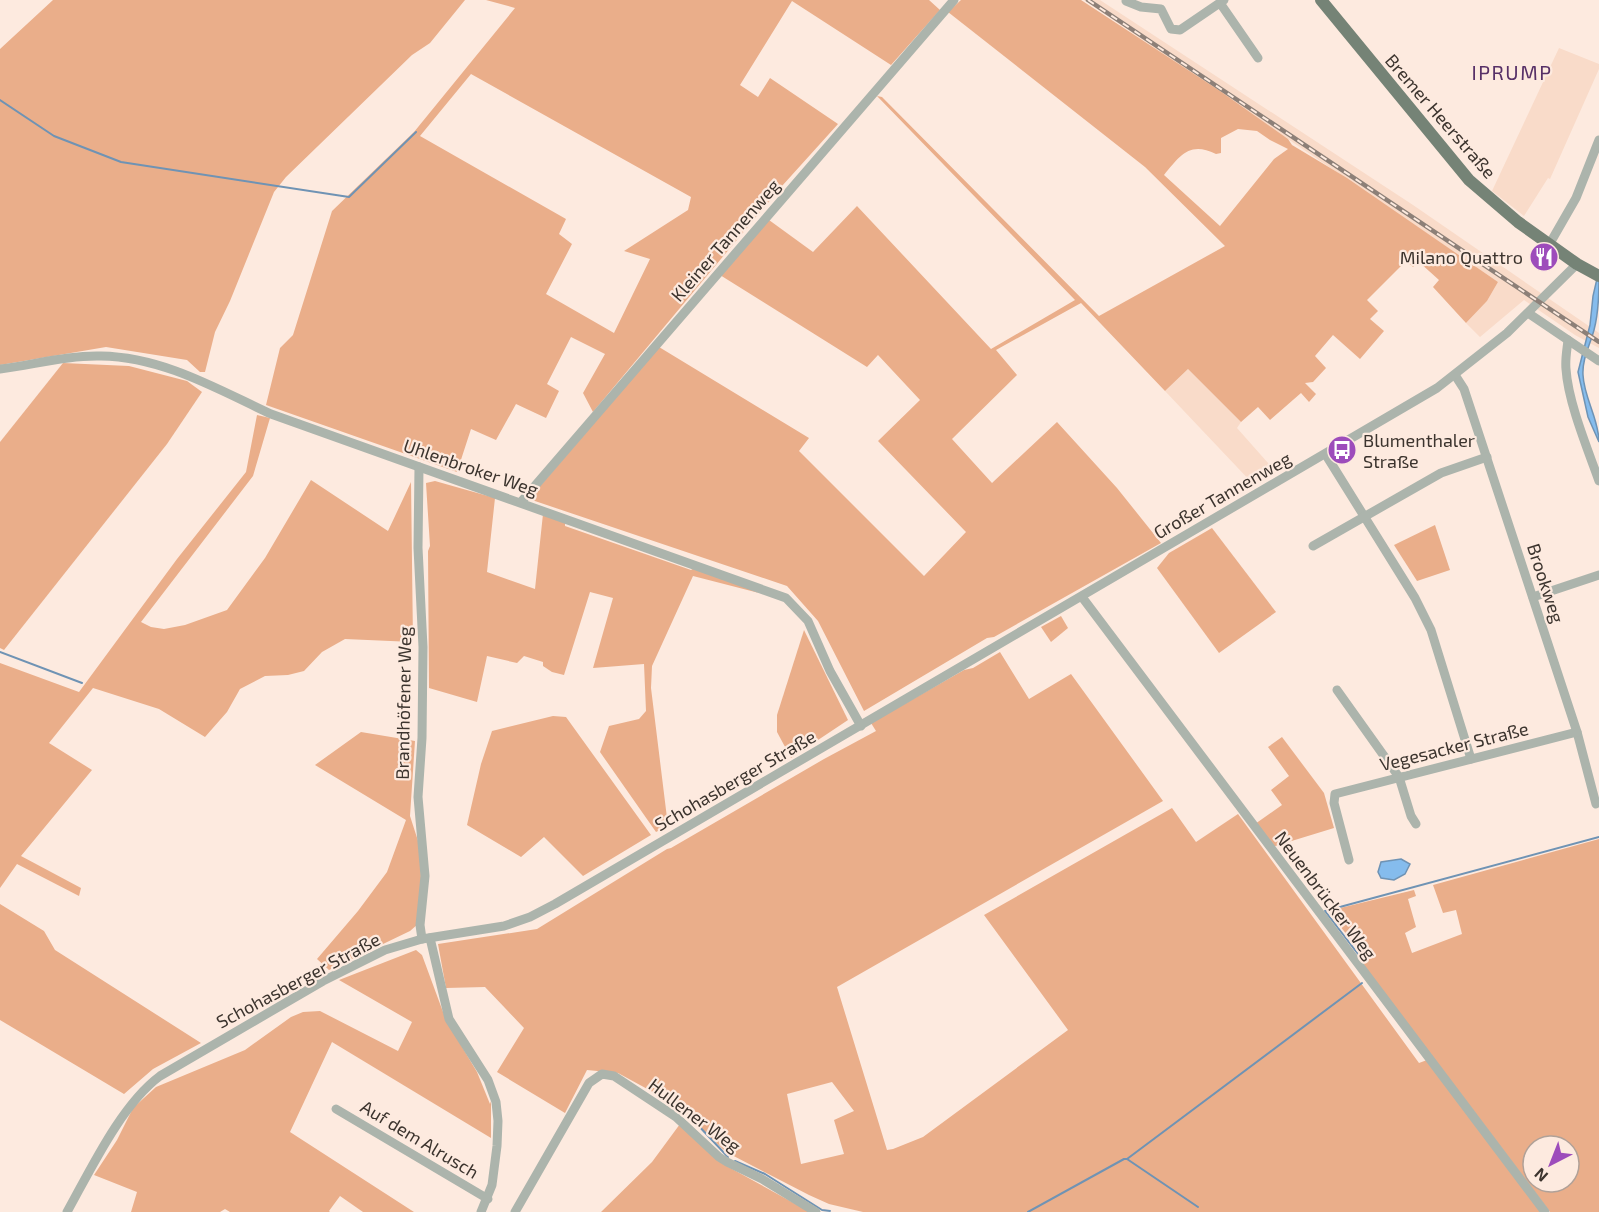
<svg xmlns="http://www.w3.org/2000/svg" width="1599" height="1212" font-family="'Exo 2',sans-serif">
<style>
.built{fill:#f9dbc9}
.green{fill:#eaae8a;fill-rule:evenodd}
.water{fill:#85bced;stroke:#6f93b4;stroke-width:1.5}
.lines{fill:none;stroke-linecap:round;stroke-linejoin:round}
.stream{stroke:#6f93b4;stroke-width:2}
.minor{stroke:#acb4ac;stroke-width:9}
.major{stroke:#758376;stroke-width:12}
.rail-casing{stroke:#8d8078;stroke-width:4.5}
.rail{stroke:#fdeadf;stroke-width:2;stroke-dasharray:7;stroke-linecap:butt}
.labels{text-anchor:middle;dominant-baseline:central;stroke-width:4.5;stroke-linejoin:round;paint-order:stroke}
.street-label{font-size:18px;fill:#3c342e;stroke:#fdeadf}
.poi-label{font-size:18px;fill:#3c342e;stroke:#fdeadf;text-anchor:end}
.neighbourhood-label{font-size:20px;letter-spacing:1.5px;fill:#573067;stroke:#fdeadf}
</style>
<rect width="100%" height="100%" fill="#fdeadf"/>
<g class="built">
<path d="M1084 0H1100L1413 205 1599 333V348L1575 335 1524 300 1480 337 1466 323 1487 301 1498 282Z"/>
<path d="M1559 48 1599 64V69L1550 179 1548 178 1524 216 1492 191Z"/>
<path d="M1188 369 1241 422 1237 428 1276 472 1254 485 1165 391Z"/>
</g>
<g class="green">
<path d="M53 0H465L430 43 412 55 286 177 274 192 230 301 215 332 205 372H200L187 360 106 347 0 365V49Z"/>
<path d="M486 0H929L940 10 891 65 792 1 740 85 758 97 770 78 838 124 782 186 593 412 583 393 605 354 571 337 547 384 559 391 546 418 516 404 496 440 471 429 457 472 266 405 280 348 293 335 332 211 414 132 515 8ZM471 74 691 197 688 210 624 251 650 259 614 333 546 294 572 244 559 234 566 219 420 136Z"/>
<path d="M961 0H1081L1220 91 1288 139 1292 145 1347 178 1498 282 1487 301 1466 323 1433 287 1439 280 1419 262 1413 267 1406 261 1367 300 1378 311 1370 319 1384 331 1360 359 1333 335 1315 356 1326 368 1313 382 1305 383 1316 394 1309 402 1301 393 1270 420 1258 407 1241 422 1188 369 1165 391 1081 303 996 350 1017 375 952 439 992 483 1057 422 1117 488 1161 543 994 637 987 638 864 711 818 621 787 586 529 499 659 347 809 438 799 451 924 576 966 532 878 441 920 400 878 355 867 367 720 275 769 220 813 252 857 206 991 349 1075 300 877 96 882 97 1099 316 1225 246 1145 167 948 12ZM1238 129 1257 131 1270 140 1288 149 1274 159 1220 226 1164 175C1180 156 1189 141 1216 154L1221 153V138Z"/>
<path d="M63 363 129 366 187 381 202 392 167 444 4 650 0 648V442Z"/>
<path d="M257 415 270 418 253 476 141 622 151 627 164 629 185 625 227 610 265 558 311 480 388 531 411 482 413 642 345 639 322 652 304 671 288 675 265 676 240 689 227 712 205 737 159 709 93 688 49 743 92 770 21 856 81 888 79 896 17 864 0 888V663L79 692 177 559 246 472Z"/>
<path d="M435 481 495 498 487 572 535 589 543 514 565 522V526L691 570 697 566 759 593 693 576 652 666 651 688 668 826 656 832 600 752 609 726 639 719 646 711 644 664 593 668 613 598 590 592 564 675 552 672 543 666V662L524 656 517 663 487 656 477 702 429 688 428 551 430 546 426 483Z"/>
<path d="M1435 525 1450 570 1417 581 1394 545Z"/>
<path d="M1212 528 1276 612 1219 653 1157 568 1169 553Z"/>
<path d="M1061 616 1068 628 1051 642 1041 627Z"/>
<path d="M804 630 848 720 791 758 777 732V715Z"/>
<path d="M1000 652 1029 699 1071 674 1163 801 837 987 887 1150 893 1149 923 1137 1068 1030 984 915 1172 808 1196 842 1238 814 1419 1063 1427 1060 1541 1212H863L829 1204 809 1195 726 1152 687 1115 662 1097 618 1073 587 1070 565 1113 497 1072 524 1028 485 987 446 988 438 944 537 929 667 849 671 848 824 759 876 731 871 723 964 670 973 668ZM832 1082 854 1111 834 1120 844 1154 801 1164 787 1094Z"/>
<path d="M553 716 566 717 651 835 583 876 544 837 521 857 467 825 481 764 492 731Z"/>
<path d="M361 732 415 741 410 816 420 847 421 879 418 924 410 931 329 970 317 959 358 911 387 872 406 820 315 765Z"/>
<path d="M1282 737 1324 793 1334 828 1272 847 1255 824 1282 805 1271 790 1289 776 1268 747Z"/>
<path d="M1599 839V1212H1550L1365 967 1359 950 1328 911 1414 890 1416 896 1408 899 1416 927 1405 933 1412 953 1462 934 1456 910 1443 913 1433 885ZM1533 1146H1569V1182H1533Z"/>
<path d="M0 904 44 931 55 950 201 1043 153 1069 124 1094 0 1020Z"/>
<path d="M416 950 422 955 446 1020 477 1072 490 1104 491 1101V1138L332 1042 290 1132 414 1212H363L340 1196 329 1211 330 1212H230L225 1209 220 1212H131L137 1192 94 1175 117 1140 133 1108 156 1087 245 1050 291 1017 303 1012 320 1011 398 1051 412 1022 339 980Z"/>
<path d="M680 1124 723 1164 810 1212H601L652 1162Z"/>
</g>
<g class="water">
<path d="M1599 270C1599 289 1599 311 1594 330 1590 345 1582 359 1583 375 1584 398 1599 419 1599 442L1588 417 1578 372 1590 325 1593 296Z"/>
<path d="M1401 859 1410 864 1405 874 1394 880 1381 878 1378 872 1381 862Z"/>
</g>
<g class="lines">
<g class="stream">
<path d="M0 100 54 136 121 162 349 197 416 132"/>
<path d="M0 652 82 683"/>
<path d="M1358 954 1325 911 1599 837"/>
<path d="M692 1113 695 1122 728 1157"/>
<path d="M1127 1159 1362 983"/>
<path d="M735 1161 765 1174 822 1210 830 1211"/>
<path d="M1028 1212 1124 1159H1127L1198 1207"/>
</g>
<g class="minor">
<path d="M1126 1 1141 7 1161 9 1171 29 1180 30 1224 0"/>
<path d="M1220 3 1258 58"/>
<path d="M1549 245 1576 198 1599 140"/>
<path d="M1528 313 1599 361"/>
<path d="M1568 340C1567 350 1565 359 1566 369 1568 402 1588 450 1599 481"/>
<path d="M0 369C33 365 68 355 101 356 163 357 217 389 271 414L786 598 808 621 830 671 861 726"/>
<path d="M1455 375 1464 389 1577 732 1596 804"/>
<path d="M1326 455 1415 598 1431 630 1471 759"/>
<path d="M419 467 418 548 423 647 422 738 418 797 425 876 420 925 422 939"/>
<path d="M521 502 954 0"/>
<path d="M1313 546 1441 473 1487 457"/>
<path d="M1082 597 1545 1212"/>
<path d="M1533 597 1599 575"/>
<path d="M1337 690 1399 777 1411 816 1416 824"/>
<path d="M1349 860 1334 803 1335 794 1577 732"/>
<path d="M430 938 449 1019 488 1080 496 1102 498 1121 497 1146 492 1185 481 1212"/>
<path d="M336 1109 488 1199"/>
<path d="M67 1212C91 1169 121 1105 160 1076L323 981 385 950 422 939 504 926 530 917 555 904 1437 388 1507 333 1577 264"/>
<path d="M515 1212 589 1083 602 1074 614 1076 676 1117 719 1157 727 1162 762 1179 816 1212"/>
</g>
<path class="major" d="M1321 0 1469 180 1518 222 1577 264 1599 276"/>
<g class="rail-casing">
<path id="rail" d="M1088 0 1599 342"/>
</g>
<use href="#rail" class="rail"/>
</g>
<defs>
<g id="restaurant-disc" transform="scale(1.5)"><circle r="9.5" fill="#9d4cbb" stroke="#fdeadf"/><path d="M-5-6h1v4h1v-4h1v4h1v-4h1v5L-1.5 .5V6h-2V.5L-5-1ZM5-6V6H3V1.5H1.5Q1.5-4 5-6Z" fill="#fff"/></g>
<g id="bus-disc" transform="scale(1.5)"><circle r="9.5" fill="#9d4cbb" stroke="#fdeadf"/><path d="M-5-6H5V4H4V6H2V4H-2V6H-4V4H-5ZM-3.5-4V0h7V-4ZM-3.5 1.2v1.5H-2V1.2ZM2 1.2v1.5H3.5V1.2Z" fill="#fff"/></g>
</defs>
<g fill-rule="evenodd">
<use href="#restaurant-disc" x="1544" y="257"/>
<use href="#bus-disc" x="1342" y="450"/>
</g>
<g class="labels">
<g class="street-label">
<text transform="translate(1441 116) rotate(49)">Bremer Heerstraße</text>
<text transform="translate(725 240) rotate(-49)">Kleiner Tannenweg</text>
<text transform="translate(471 467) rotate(19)">Uhlenbroker Weg</text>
<text transform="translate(1222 495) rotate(-30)">Großer Tannenweg</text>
<text transform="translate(1546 583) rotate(72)">Brookweg</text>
<text transform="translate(403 703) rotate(-89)">Brandhöfener Weg</text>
<text transform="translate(1454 746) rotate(-14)">Vegesacker Straße</text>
<text transform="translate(735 780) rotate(-30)">Schohasberger Straße</text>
<text transform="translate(1326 895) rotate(53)">Neuenbrücker Weg</text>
<text transform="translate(298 980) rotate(-28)">Schohasberger Straße</text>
<text transform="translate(695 1115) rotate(37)">Hullener Weg</text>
<text transform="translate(420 1139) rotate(31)">Auf dem Alrusch</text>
</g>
<g class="poi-label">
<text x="1523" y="257">Milano Quattro</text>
<text x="1363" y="440" text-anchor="start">Blumenthaler<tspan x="1363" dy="21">Straße</tspan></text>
</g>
<g class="neighbourhood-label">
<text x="1512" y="72">IPRUMP</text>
</g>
</g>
<g transform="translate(1551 1164) rotate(222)"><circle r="28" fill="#fdeadf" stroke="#b0a198" stroke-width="1.5"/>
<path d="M0-4.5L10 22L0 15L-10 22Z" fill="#9d4cbb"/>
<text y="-9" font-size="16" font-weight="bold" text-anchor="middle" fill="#3c342e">N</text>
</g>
</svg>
